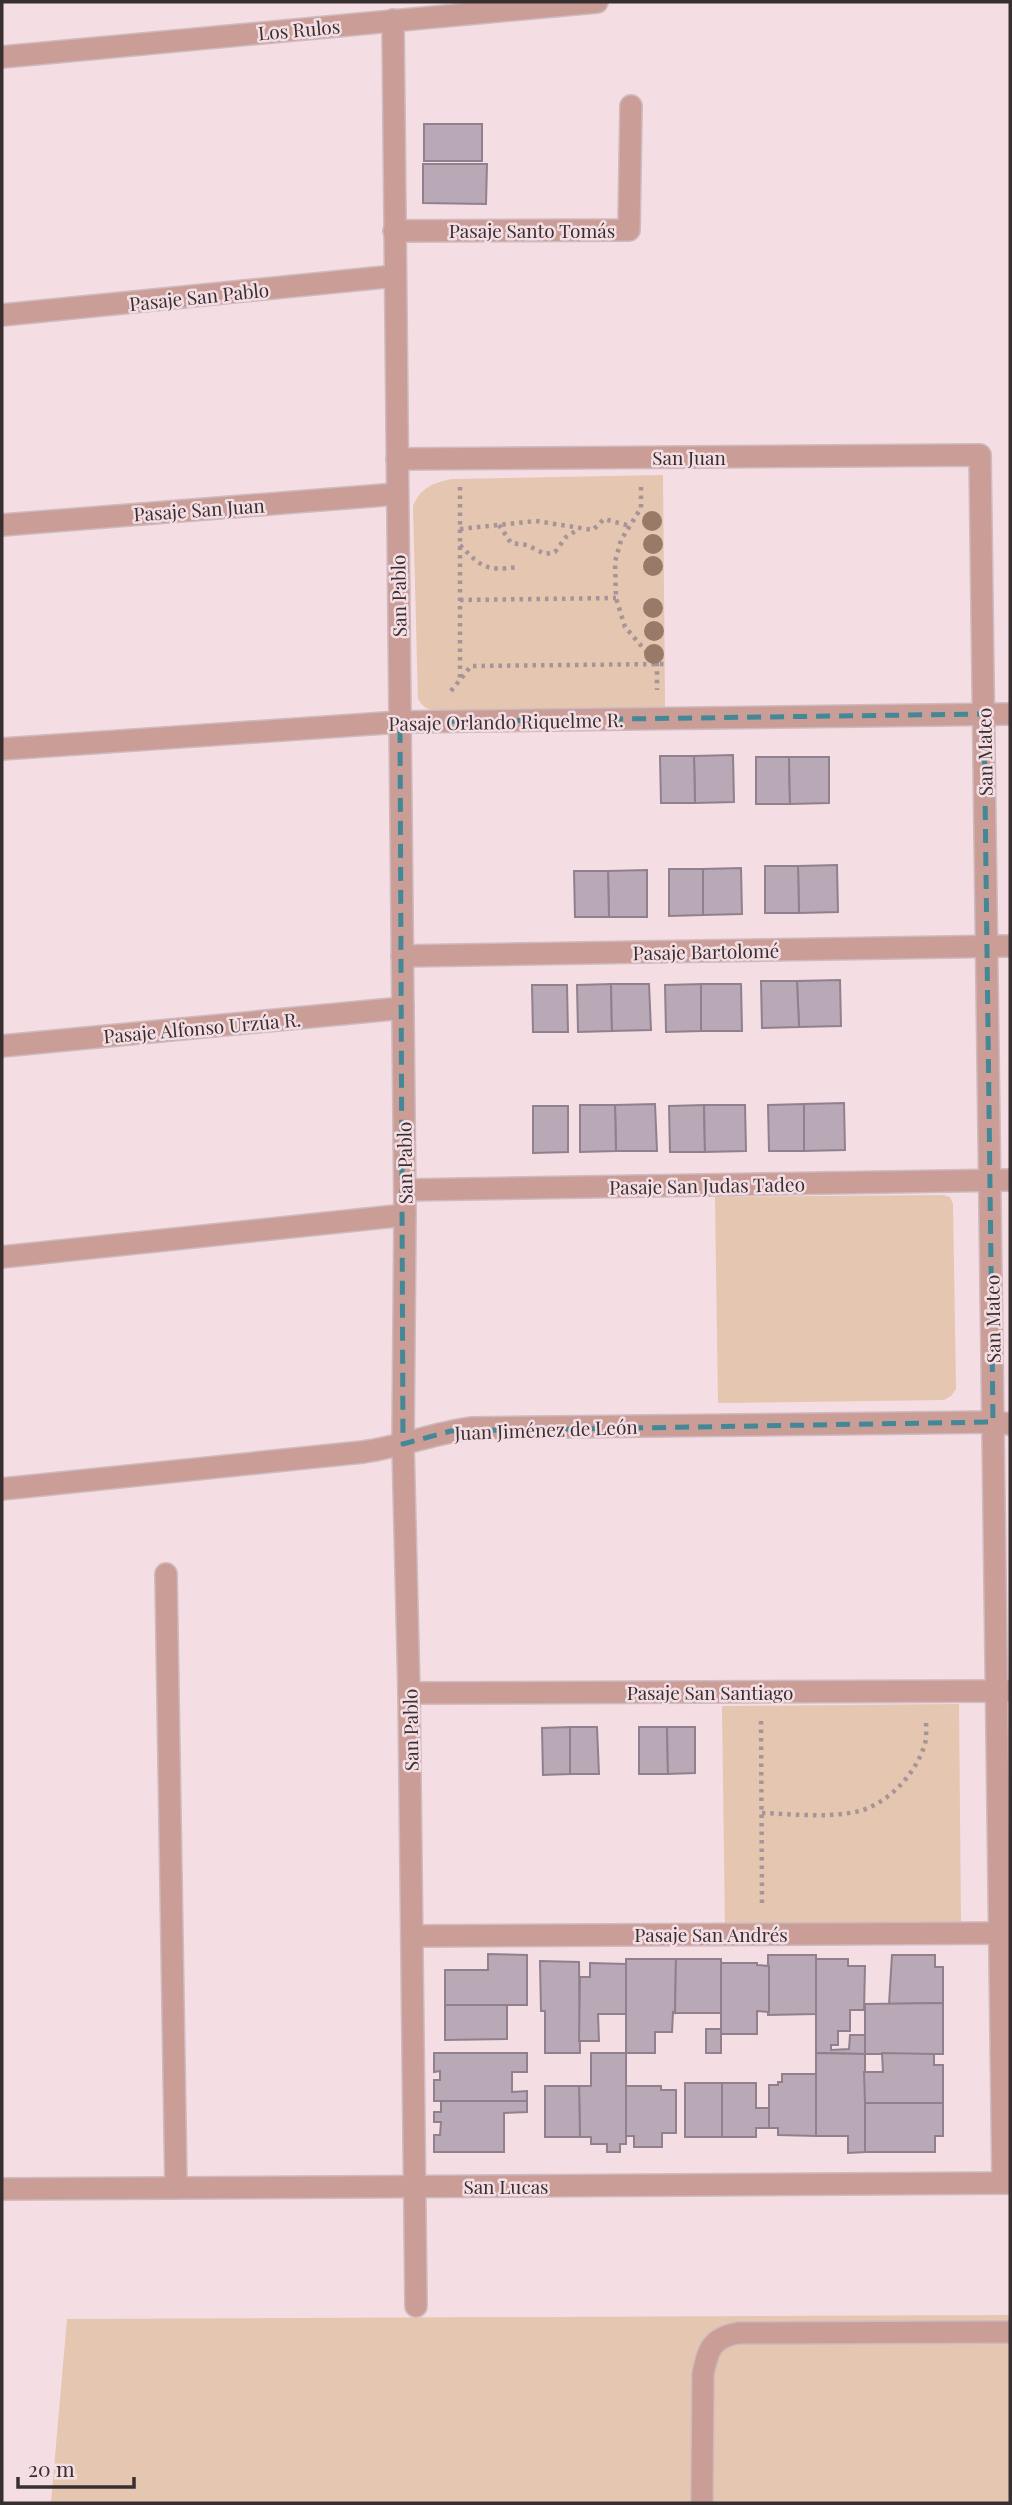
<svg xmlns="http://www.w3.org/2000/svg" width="1012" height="2505" font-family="'Playfair Display',serif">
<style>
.green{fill:#e4c6b1}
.building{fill:#b9a8b6;stroke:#90808d;stroke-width:2}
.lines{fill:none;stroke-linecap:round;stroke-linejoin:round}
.lane-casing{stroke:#cebabf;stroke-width:24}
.street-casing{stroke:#cebabf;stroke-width:24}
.path{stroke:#a59498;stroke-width:4.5;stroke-dasharray:3.5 5;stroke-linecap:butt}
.lane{stroke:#ca9e97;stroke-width:21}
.street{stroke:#ca9e97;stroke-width:21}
.tree{fill:#997a69}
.marked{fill:none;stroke:#448797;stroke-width:5;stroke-dasharray:14 9;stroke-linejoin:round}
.labels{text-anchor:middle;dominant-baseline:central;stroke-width:5;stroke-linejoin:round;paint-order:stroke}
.street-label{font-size:19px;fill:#382f31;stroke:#f4dde3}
</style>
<rect width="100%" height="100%" fill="#f4dde3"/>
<g class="green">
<path d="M663 475 665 707 438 711C427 710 423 707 418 699L413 506C421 487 433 483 452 479Z"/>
<path d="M943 1195 950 1197 953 1204 956 1389 951 1396 944 1400 718 1403 715 1197Z"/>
<path d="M959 1704 961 1926 725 1928 722 1706Z"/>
<path d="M1010 2315V2503H51L67 2319Z"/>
</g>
<g class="building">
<rect x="424" y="124" width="58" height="37"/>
<path d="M423 164H487L486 204 423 203Z"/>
<path d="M733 755 734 802 695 803 694 756Z"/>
<path d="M660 756H694L695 803H661Z"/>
<path d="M756 757H789L790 804H756Z"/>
<path d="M789 757H829V803L790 804Z"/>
<path d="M837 865 838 912 799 913 798 866Z"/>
<path d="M765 866H798L799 913H765Z"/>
<path d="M741 868 742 914 703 915V869Z"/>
<path d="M669 869H703V915L669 916Z"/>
<path d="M647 870V917H609L608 871Z"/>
<path d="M574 871H608L609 917H575Z"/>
<path d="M840 980 841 1026 799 1027 797 981Z"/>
<path d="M761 981H797L799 1027 762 1028Z"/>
<path d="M611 984 612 1031 578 1032 577 985Z"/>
<path d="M611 984H649L651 1030 612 1031Z"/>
<path d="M701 984V1031L666 1032 665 985Z"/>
<path d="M701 984H741L742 1031H701Z"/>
<path d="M532 985H567L568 1032H533Z"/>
<path d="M844 1103 845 1150 804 1151V1104Z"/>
<path d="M655 1104 657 1151H616L615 1105Z"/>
<path d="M804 1104V1151H769L768 1105Z"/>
<path d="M580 1105H615L616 1151 580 1152Z"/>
<path d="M704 1105 705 1152H670L669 1106Z"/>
<path d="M704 1105H745L746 1151 705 1152Z"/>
<path d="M533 1106H568V1152L533 1153Z"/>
<path d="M570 1727H597L599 1774H570Z"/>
<path d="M570 1727V1774L543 1775 542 1728Z"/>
<path d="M639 1727H667L668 1774H639Z"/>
<path d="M667 1727H695V1773L668 1774Z"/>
<path d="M488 1954 527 1955V2005H445V1970H488Z"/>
<path d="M768 1955H816V2014L768 2015Z"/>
<path d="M892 1955H935V1967H943V2003L889 2004Z"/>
<path d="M626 1959H676L675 2013 673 2012 672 2032H655V2053H626Z"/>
<path d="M676 1959H721V2013H675Z"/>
<path d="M816 1959H848V1966H865L864 2010H850V2031H838V2045H831V2050L849 2049 850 2035H865V2054L816 2053Z"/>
<path d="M540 1961 579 1962 580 2053H545V2011H541Z"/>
<path d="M590 1963 626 1964V2014H598L599 2041H579L580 1977H590Z"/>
<path d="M721 1963H757V1965L769 1966V2012L757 2011V2034H721Z"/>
<path d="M943 2003V2054H865V2004Z"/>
<path d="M445 2005H507V2039L445 2040Z"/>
<rect x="706" y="2029" width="15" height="24"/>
<path d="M434 2053H527V2072H512V2092L527 2091V2101H434V2080H440V2071L434 2072Z"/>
<path d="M591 2053H626V2144H620V2152H607V2144H591V2137H580L579 2086H591Z"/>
<path d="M816 2053 865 2054V2152L848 2153V2136H816Z"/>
<path d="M882 2053 934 2054V2065H943V2103H865L864 2072H883Z"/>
<path d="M782 2074H816V2136L778 2135V2128H769V2085H778V2082H782Z"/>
<rect x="685" y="2083" width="37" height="54"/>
<path d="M722 2083H756V2108H769V2128H756V2137H722Z"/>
<path d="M545 2086H579L580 2137H545Z"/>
<path d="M626 2086H661V2090H676V2133H662V2147H634V2136H626Z"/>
<path d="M441 2101H527V2112L504 2113V2152H434V2135H440L441 2122H434V2112H441Z"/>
<path d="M865 2103H943V2136H935V2152H865Z"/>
</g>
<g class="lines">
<g class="lane-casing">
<path id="lane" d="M702 2503 703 2374C708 2350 711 2338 738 2333L1010 2332"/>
</g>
<g class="street-casing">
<g id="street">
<path d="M393 20 405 1215 403 1444 409 1693 416 2306"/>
<path d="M2 57 597 2"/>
<path d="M394 231 629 230 631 106"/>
<path d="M2 315 395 276"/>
<path d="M397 459 980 455 1003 2183"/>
<path d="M2 525 397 494"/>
<path d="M2 749 400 722 1010 714"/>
<path d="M402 956 1010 946"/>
<path d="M2 1046 403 1008"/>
<path d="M405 1190 1010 1180"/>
<path d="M2 1257 405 1215"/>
<path d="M2 1489 363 1452C400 1447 434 1433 472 1428L993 1422 1010 1424"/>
<path d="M166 1574 176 2188"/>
<path d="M409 1693 1008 1691"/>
<path d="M412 1936 1010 1933"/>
<path d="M2 2189 1010 2183"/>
</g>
</g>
<g class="path">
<path d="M460 487V678"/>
<path d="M641 487V508L621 540 615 562 616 598 625 627 657 664V690"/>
<path d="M499 525 511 543 527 545 545 554 555 552 566 537 579 529"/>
<path d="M460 529 536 521 593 530 604 519 630 526"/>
<path d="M460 545C482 568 486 571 518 567"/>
<path d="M460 600 616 598"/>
<path d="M451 691 471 666 665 664"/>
<path d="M761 1721 762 1904"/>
<path d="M762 1813C792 1814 825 1818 855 1812 886 1806 914 1776 924 1747 927 1739 926 1729 926 1720"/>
</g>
<use href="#lane" class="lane"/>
<use href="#street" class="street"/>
</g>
<g class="tree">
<circle cx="652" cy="521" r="10"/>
<circle cx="653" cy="544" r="10"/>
<circle cx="653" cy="566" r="10"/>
<circle cx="653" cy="608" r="10"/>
<circle cx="654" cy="631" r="10"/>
<circle cx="654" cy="654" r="10"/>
</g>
<path class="marked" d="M984 714 993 1422 451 1431 403 1444 400 722Z"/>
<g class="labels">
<g class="street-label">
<text transform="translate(299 29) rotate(-5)">Los Rulos</text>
<text x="532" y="230">Pasaje Santo Tomás</text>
<text transform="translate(199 296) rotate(-6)">Pasaje San Pablo</text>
<text x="689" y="457">San Juan</text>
<text transform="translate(199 509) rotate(-4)">Pasaje San Juan</text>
<text transform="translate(398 596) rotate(-91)">San Pablo</text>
<text transform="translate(506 721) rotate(-1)">Pasaje Orlando Riquelme R.</text>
<text transform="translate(984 752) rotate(-91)">San Mateo</text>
<text transform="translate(706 951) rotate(-1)">Pasaje Bartolomé</text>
<text transform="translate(202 1027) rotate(-5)">Pasaje Alfonso Urzúa R.</text>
<text transform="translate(404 1163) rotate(-91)">San Pablo</text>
<text transform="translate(707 1185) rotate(-1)">Pasaje San Judas Tadeo</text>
<text transform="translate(992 1319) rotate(-91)">San Mateo</text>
<text transform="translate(546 1429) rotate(-2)">Juan Jiménez de León</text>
<text x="710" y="1692">Pasaje San Santiago</text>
<text transform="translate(410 1730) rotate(-91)">San Pablo</text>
<text x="711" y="1934">Pasaje San Andrés</text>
<text x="506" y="2186">San Lucas</text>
</g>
</g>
<rect width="1012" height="2505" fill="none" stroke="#382f31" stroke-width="7"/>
<path d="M18 2477v10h116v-10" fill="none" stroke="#382f31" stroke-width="3.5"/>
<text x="28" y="2477" font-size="21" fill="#382f31" stroke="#f4dde3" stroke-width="5" paint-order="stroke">20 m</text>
</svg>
